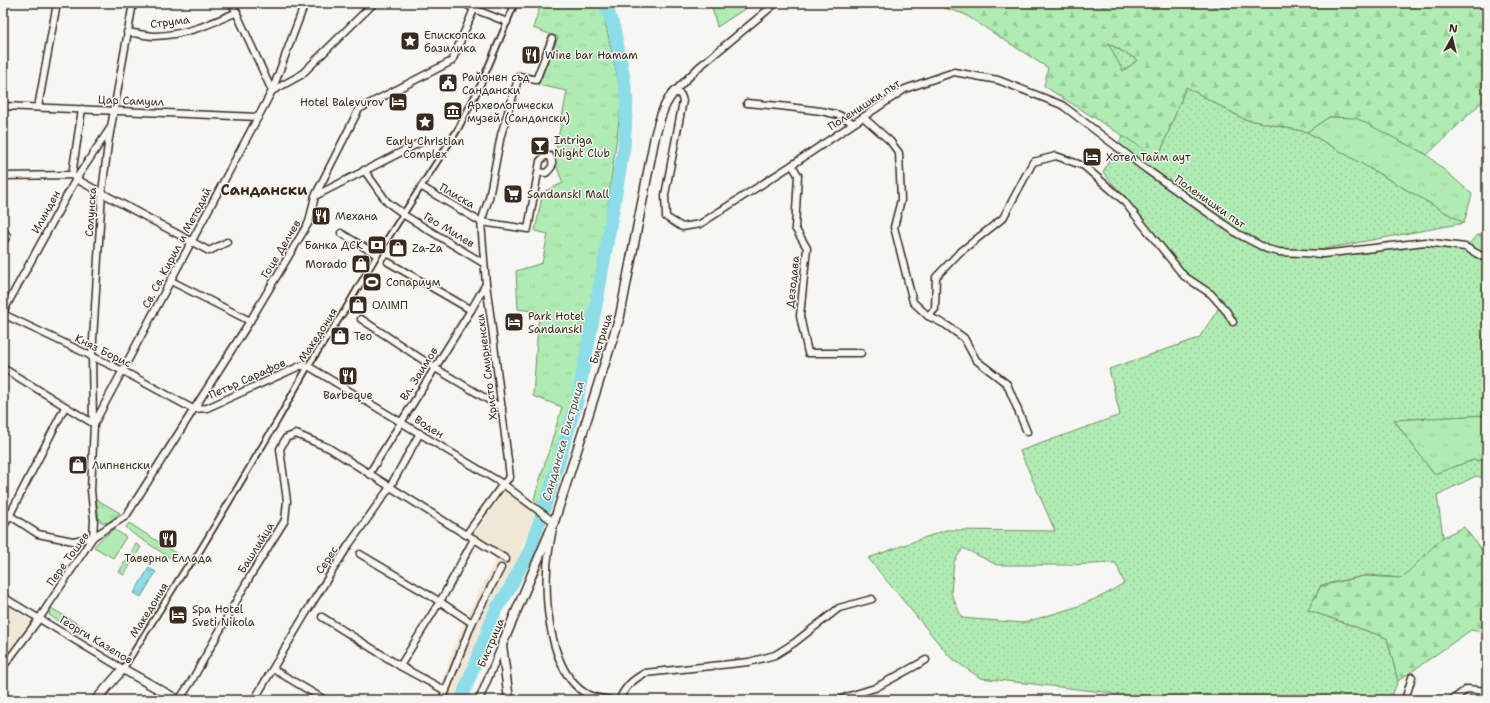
<svg xmlns="http://www.w3.org/2000/svg" width="1490" height="703" font-family="'Shantell Sans',sans-serif">
<style>
.built{fill:#f0e7d7}
.grass{fill:url(#grass-dots);stroke:#758b68;fill-rule:evenodd}
.forest{fill:url(#forest-firs);stroke:#758b68;fill-rule:evenodd}
.park{fill:url(#park-tufts);stroke:#758b68}
.garden{fill:#afecb3;stroke:#758b68}
.water{fill:url(#water-ripples);stroke:#6c9597}
.lines{fill:none;stroke-linecap:round;stroke-linejoin:round}
.river{stroke:#8cdde7;stroke-width:13}
.pedestrian-casing{stroke:#3b2a1e;stroke-width:8}
.minor-casing{stroke:#3b2a1e;stroke-width:9}
.tertiary-casing{stroke:#3b2a1e;stroke-width:11}
.pedestrian{stroke:#f6f6f2;stroke-width:4.5}
.minor{stroke:#f6f6f2;stroke-width:6}
.tertiary{stroke:#f6f6f2;stroke-width:8}
.labels{text-anchor:middle;dominant-baseline:central;stroke-width:3;stroke-linejoin:round;paint-order:stroke}
.street-label{font-size:11px;fill:#3b2a1e;stroke:#f6f6f2}
.poi-label{font-size:11px;fill:#3b2a1e;stroke:#f6f6f2;text-anchor:start}
.water-label{font-size:12px;font-style:italic;fill:#4f5750;stroke:#f6f6f2}
.district-label{font-size:15px;font-weight:bold;fill:#3b2a1e;stroke:#f6f6f2}
</style>
<defs>
<pattern id="grass-dots" width="8" height="8" patternUnits="userSpaceOnUse"><rect width="8" height="8" fill="#afecb3"/><path d="M2 2h.1M6 6h.1" fill="none" stroke="#97cb9a" stroke-width="1.8" stroke-linecap="round"/></pattern>
<pattern id="forest-firs" width="22" height="20" patternUnits="userSpaceOnUse"><rect width="22" height="20" fill="#afecb3"/><path d="M5 1l3.5 6h-7zM16 11l3.5 6h-7z" fill="#97cb9a"/></pattern>
<pattern id="park-tufts" width="24" height="20" patternUnits="userSpaceOnUse"><rect width="24" height="20" fill="#afecb3"/><path d="M3 7l-1-3M5 7V3M7 7l1-3M15 17l-1-3M17 17v-4M19 17l1-3" fill="none" stroke="#97cb9a"/></pattern>
<pattern id="water-ripples" width="26" height="14" patternUnits="userSpaceOnUse"><rect width="26" height="14" fill="#8cdde7"/><path d="M2 4q2-2 4 0t4 0M15 11q2-2 4 0t4 0" fill="none" stroke="#7abec6"/></pattern>
</defs>
<rect width="100%" height="100%" fill="#f6f6f2"/>
<filter id="ink" filterUnits="userSpaceOnUse"><feTurbulence type="fractalNoise" baseFrequency=".025" numOctaves="2"/><feDisplacementMap in="SourceGraphic" scale="8" xChannelSelector="R" yChannelSelector="G"/><feConvolveMatrix kernelMatrix="1 2 1 2 8 2 1 2 1" color-interpolation-filters="sRGB"/></filter>
<g filter="url(#ink)">
<g class="built">
<path d="M505 491 540 516 520 548 526 553 482 630 455 700H435L465 618 500 552 473 535Z"/>
<path d="M3 603 31 621 3 659Z"/>
</g>
<g class="grass">
<path d="M1107 43 1138 60 1123 71Z"/>
<path d="M1186 87 1244 119 1307 132 1464 223 1307 252 1425 242 1465 247 1487 259V415L1394 420 1434 474 1473 460 1487 461V479L1476 476 1437 495 1443 537 1402 578 1369 575 1321 585 1308 610 1387 638 1398 681 1390 700H1119L1112 693 980 678 950 657 868 558 946 530 1055 531 1020 451 1120 415 1109 369 1199 338 1224 300 1187 273 1103 172 1123 135 1158 158ZM963 548 997 565H1067L1116 563 1124 583 1104 595 1076 607 1023 623 962 618 951 593 954 562Z"/>
<path d="M136 544 141 547 124 575 119 572Z"/>
</g>
<g class="forest">
<path d="M940 3H1487V97L1427 155 1356 119 1329 117 1307 132 1244 119 1186 87 1158 158 1044 86 1048 68 964 14 938 6ZM1108 43 1138 60 1123 71Z"/>
<path d="M1464 527 1487 557V633L1471 630 1398 681 1387 638 1308 610 1321 586 1364 576 1402 578 1443 537Z"/>
</g>
<g class="park">
<path d="M541 3H601L622 98 600 263 571 409 542 505 534 499 562 407 533 396 539 312 518 309 516 271 542 263 548 234 535 231 543 192 563 183 554 160 567 91 538 85 558 37 533 28Z"/>
<path d="M711 3H754L717 27Z"/>
<path d="M1329 117 1356 118 1427 155 1472 194 1464 223 1307 132Z"/>
<path d="M1478 235H1487V259L1465 247Z"/>
<path d="M1487 415V461L1473 460 1434 474 1394 420Z"/>
<path d="M96 499 120 513 108 523 101 522 99 519Z"/>
<path d="M51 608 83 627 79 634 49 615Z"/>
</g>
<g class="garden">
<path d="M129 523 182 557 178 563 132 533 126 527Z"/>
<path d="M114 529 126 537 113 558 94 547 99 541Z"/>
</g>
<path class="water" d="M149 568 156 572 141 597 134 593Z"/>
<g class="lines">
<path class="river" d="M461 700 496 609 507 593 529 552 548 497 577 401 598 295 624 147 627 101 623 73 614 28 605 3"/>
<g class="pedestrian-casing">
<path id="pedestrian" d="M123 669 186 568 195 559 279 418 308 366 345 310 377 255 458 129 481 84 515 3"/>
</g>
<g class="minor-casing">
<g id="minor">
<path d="M232 3 272 91 301 75 374 3"/>
<path d="M464 3 474 9 507 22"/>
<path d="M776 3 699 67 675 91 681 95 683 101 665 195 666 217 682 227 700 224 792 165 905 89 954 72 998 80 1062 105 1146 169 1238 234 1267 249 1279 252 1323 254 1425 242 1465 247 1487 259"/>
<path d="M127 32C136 33 146 36 155 36 186 35 210 24 237 12"/>
<path d="M747 103 780 106 821 111 839 115 853 123"/>
<path d="M3 106 258 117"/>
<path d="M38 107 57 3"/>
<path d="M863 117 890 141 899 153 901 200 894 227 913 302 928 316 935 309 936 277 959 253 1003 218 1033 162 1056 156 1084 166 1123 200 1184 276 1211 294 1227 312 1233 322"/>
<path d="M792 165 798 175 795 228 807 248 800 316 808 353H861"/>
<path d="M364 170 387 202 401 212"/>
<path d="M72 175 82 109"/>
<path d="M3 176 72 175 76 179 209 251 227 242"/>
<path d="M422 187 481 222 528 229 540 161 545 156H550C554 164 553 167 546 173L538 172"/>
<path d="M315 196 419 143"/>
<path d="M404 215 483 263"/>
<path d="M3 230 7 236 3 242"/>
<path d="M341 233 377 255"/>
<path d="M388 262 471 310"/>
<path d="M171 281 250 321"/>
<path d="M3 312 76 179 111 127"/>
<path d="M3 314 123 371 193 409"/>
<path d="M928 316 946 325 964 338 976 360 1007 384 1027 432"/>
<path d="M361 319 435 368 502 408"/>
<path d="M3 368 94 424"/>
<path d="M193 409 207 408 300 366H308L503 484 554 522C552 537 547 554 547 570 545 606 551 672 585 693 592 698 603 699 611 700"/>
<path d="M93 422 92 356 102 192 108 144 133 3"/>
<path d="M369 474 471 310 486 284"/>
<path d="M3 511 38 534 73 541 93 537"/>
<path d="M3 528 65 407"/>
<path d="M93 537 94 520 91 490 94 424 272 91 305 3"/>
<path d="M471 537 506 559"/>
<path d="M360 554 439 601 472 623"/>
<path d="M3 597 123 669"/>
<path d="M322 617 400 666 446 691"/>
<path d="M400 666 445 593 474 539"/>
<path d="M3 667 39 619 93 537 126 516 250 321 309 222 315 196 359 109 452 61 474 9"/>
<path d="M273 669 325 700"/>
<path d="M179 700 191 682 252 573 285 520 287 501 280 449 286 438 296 434 329 448 466 535 503 484 510 477 492 328 486 284 481 222 489 198 501 135 519 76 536 80 552 39"/>
<path d="M254 700 309 608 348 546 390 487 420 433"/>
<path d="M442 700 472 623 501 568"/>
<path d="M479 700 502 645"/>
<path d="M619 700C626 686 631 681 645 673L749 662 775 655 794 643 839 608 872 599"/>
<path d="M841 700 846 697 875 688 926 660"/>
<path d="M1405 700 1412 677"/>
<path d="M1452 700 1467 689 1487 691"/>
</g>
</g>
<g class="tertiary-casing">
<g id="tertiary">
<path d="M96 700 123 669 178 700"/>
<path d="M509 700 502 645 554 522 620 316 655 136C660 119 663 104 675 91"/>
</g>
</g>
<use href="#pedestrian" class="pedestrian"/>
<use href="#minor" class="minor"/>
<use href="#tertiary" class="tertiary"/>
</g>
</g>
<defs>
<g id="sight-square" transform="scale(1)"><rect x="-9" y="-9" width="18" height="18" rx="4" fill="#3b2a1e" stroke="#f6f6f2"/><path d="M0-6L1.8-2.2L6-1.7L2.9 1.2L3.7 5.4L0 3.3L-3.7 5.4L-2.9 1.2L-6-1.7L-1.8-2.2Z" fill="#fff"/></g>
<g id="restaurant-square" transform="scale(1)"><rect x="-9" y="-9" width="18" height="18" rx="4" fill="#3b2a1e" stroke="#f6f6f2"/><path d="M-5-6h1v4h1v-4h1v4h1v-4h1v5L-1.5 .5V6h-2V.5L-5-1ZM5-6V6H3V1.5H1.5Q1.5-4 5-6Z" fill="#fff"/></g>
<g id="civic-square" transform="scale(1)"><rect x="-9" y="-9" width="18" height="18" rx="4" fill="#3b2a1e" stroke="#f6f6f2"/><path d="M-.6-6.5H3V-4.5H.6V-3L4-1V1h2V6H-6V1h2V-1L-.6-3ZM-1.2 2.5V6h2.4V2.5Z" fill="#fff"/></g>
<g id="hotel-square" transform="scale(1)"><rect x="-9" y="-9" width="18" height="18" rx="4" fill="#3b2a1e" stroke="#f6f6f2"/><path d="M-6-4.5h1.5V1H6V5H4.5V3h-9V5H-6ZM-4 0a1.8 1.8 0 1 1 3.6 0ZM.5 0V-2.5h3Q6-2.5 6 0Z" fill="#fff"/></g>
<g id="museum-square" transform="scale(1)"><rect x="-9" y="-9" width="18" height="18" rx="4" fill="#3b2a1e" stroke="#f6f6f2"/><path d="M0-6L6-3V-2H-6V-3ZM-5-1h2V3h-2ZM-1-1h2V3h-2ZM3-1h2V3H3ZM-6 4H6V6H-6Z" fill="#fff"/></g>
<g id="bar-square" transform="scale(1)"><rect x="-9" y="-9" width="18" height="18" rx="4" fill="#3b2a1e" stroke="#f6f6f2"/><path d="M-6-5H6L.8 .8V4.5H3.5V6h-7V4.5H-.8V.8Z" fill="#fff"/></g>
<g id="supermarket-square" transform="scale(1)"><rect x="-9" y="-9" width="18" height="18" rx="4" fill="#3b2a1e" stroke="#f6f6f2"/><path d="M-6-5.5h2.5l.6 2H6L4.5 2H-2.5L-4.4-4H-6ZM-1.5 3.2a1.3 1.3 0 1 0 .1 0ZM3 3.2a1.3 1.3 0 1 0 .1 0Z" fill="#fff"/></g>
<g id="bank-square" transform="scale(1)"><rect x="-9" y="-9" width="18" height="18" rx="4" fill="#3b2a1e" stroke="#f6f6f2"/><path d="M-6-4H6V4H-6ZM0-2.3a2.3 2.3 0 1 0 0 4.6a2.3 2.3 0 1 0 0-4.6Z" fill="#fff"/></g>
<g id="shop-square" transform="scale(1)"><rect x="-9" y="-9" width="18" height="18" rx="4" fill="#3b2a1e" stroke="#f6f6f2"/><path d="M-5-2.5h2.3a2.7 3.5 0 0 1 5.4 0H5L5.5 6h-11ZM-1.5-2.5h3a1.5 2.3 0 0 0-3 0Z" fill="#fff"/></g>
<g id="stadium-square" transform="scale(1)"><rect x="-9" y="-9" width="18" height="18" rx="4" fill="#3b2a1e" stroke="#f6f6f2"/><path d="M0-5a6.5 5 0 1 0 0 10a6.5 5 0 1 0 0-10ZM-3.5-1.8h7v3.6h-7Z" fill="#fff"/></g>
</defs>
<g fill-rule="evenodd">
<use href="#sight-square" x="410" y="41"/>
<use href="#restaurant-square" x="531" y="55"/>
<use href="#civic-square" x="448" y="83"/>
<use href="#hotel-square" x="398" y="102"/>
<use href="#museum-square" x="453" y="111"/>
<use href="#sight-square" x="425" y="122"/>
<use href="#bar-square" x="540" y="146"/>
<use href="#hotel-square" x="1092" y="157"/>
<use href="#supermarket-square" x="513" y="194"/>
<use href="#restaurant-square" x="321" y="216"/>
<use href="#bank-square" x="377" y="245"/>
<use href="#shop-square" x="398" y="248"/>
<use href="#shop-square" x="361" y="264"/>
<use href="#stadium-square" x="372" y="282"/>
<use href="#shop-square" x="358" y="305"/>
<use href="#hotel-square" x="514" y="322"/>
<use href="#shop-square" x="340" y="336"/>
<use href="#restaurant-square" x="348" y="376"/>
<use href="#shop-square" x="78" y="465"/>
<use href="#restaurant-square" x="168" y="539"/>
<use href="#hotel-square" x="178" y="615"/>
</g>
<g class="labels">
<g class="street-label">
<text transform="translate(170 22) rotate(-7)">Струма</text>
<text transform="translate(131 101) rotate(2)">Цар Самуил</text>
<text transform="translate(864 105) rotate(-33)">Поленишки път</text>
<text transform="translate(457 196) rotate(30)">Плиска</text>
<text transform="translate(1210 202) rotate(35)">Поленишки път</text>
<text transform="translate(46 212) rotate(-61)">Илинден</text>
<text transform="translate(91 212) rotate(-86)">Солунска</text>
<text transform="translate(449 230) rotate(31)">Гео Милев</text>
<text transform="translate(177 248) rotate(-62)">Св. Св. Кирил и Методий</text>
<text transform="translate(281 249) rotate(-59)">Гоце Делчев</text>
<text transform="translate(793 282) rotate(-84)">Дезодава</text>
<text transform="translate(318 335) rotate(-57)">Македония</text>
<text transform="translate(601 339) rotate(-73)">Бистрица</text>
<text transform="translate(103 351) rotate(26)">Княз Борис</text>
<text transform="translate(487 367) rotate(-97)">Христо Смирненски</text>
<text transform="translate(419 374) rotate(-58)">Вл. Заимов</text>
<text transform="translate(247 379) rotate(-24)">Петър Сарафов</text>
<text transform="translate(429 427) rotate(32)">Воден</text>
<text transform="translate(256 548) rotate(-58)">Башлийца</text>
<text transform="translate(68 559) rotate(-54)">Пере Тошев</text>
<text transform="translate(327 560) rotate(-57)">Серес</text>
<text transform="translate(149 610) rotate(-58)">Македония</text>
<text transform="translate(96 640) rotate(31)">Георги Казепов</text>
<text transform="translate(491 643) rotate(-67)">Бистрица</text>
</g>
<g class="poi-label">
<text x="424" y="35">Епископска<tspan x="424" dy="13">базилика</tspan></text>
<text x="545" y="55">Wine bar Hamam</text>
<text x="462" y="77">Районен съд<tspan x="462" dy="13">Сандански</tspan></text>
<text x="384" y="102" text-anchor="end">Hotel Balevurov</text>
<text x="467" y="105">Археологически<tspan x="467" dy="13">музей (Сандански)</tspan></text>
<text x="554" y="140">Intriga<tspan x="554" dy="13">Night Club</tspan></text>
<text x="425" y="141" text-anchor="middle">Early Christian<tspan x="425" dy="13">Complex</tspan></text>
<text x="1106" y="157">Хотел Тайм аут</text>
<text x="527" y="194">Sandanski Mall</text>
<text x="335" y="216">Механа</text>
<text x="363" y="245" text-anchor="end">Банка ДСК</text>
<text x="412" y="248">Za-Za</text>
<text x="347" y="264" text-anchor="end">Morado</text>
<text x="386" y="282">Сопариум</text>
<text x="372" y="305">ΟΛΙΜΠ</text>
<text x="528" y="316">Park Hotel<tspan x="528" dy="13">Sandanski</tspan></text>
<text x="354" y="336">Тео</text>
<text x="348" y="395" text-anchor="middle">Barbeque</text>
<text x="92" y="465">Липненски</text>
<text x="168" y="558" text-anchor="middle">Таверна Еллада</text>
<text x="192" y="609">Spa Hotel<tspan x="192" dy="13">Sveti Nikola</tspan></text>
</g>
<g class="water-label">
<text transform="translate(563 441) rotate(-74)">Санданска Бистрица</text>
</g>
<g class="district-label">
<text x="264" y="190">Сандански</text>
</g>
</g>
<rect width="1490" height="703" fill="none" stroke="#f6f6f2" stroke-width="16"/>
<rect x="8" y="8" width="1474" height="687" fill="none" stroke="#3b2a1e" stroke-width="1.5" filter="url(#ink)"/>
<g transform="translate(1452 38) rotate(8)" stroke="#f6f6f2" stroke-width="3" paint-order="stroke">
<path d="M0-3L7 15L0 10L-7 15Z" fill="#3b2a1e"/>
<text y="-6" font-size="11" font-weight="bold" text-anchor="middle" fill="#3b2a1e">N</text>
</g>
</svg>
